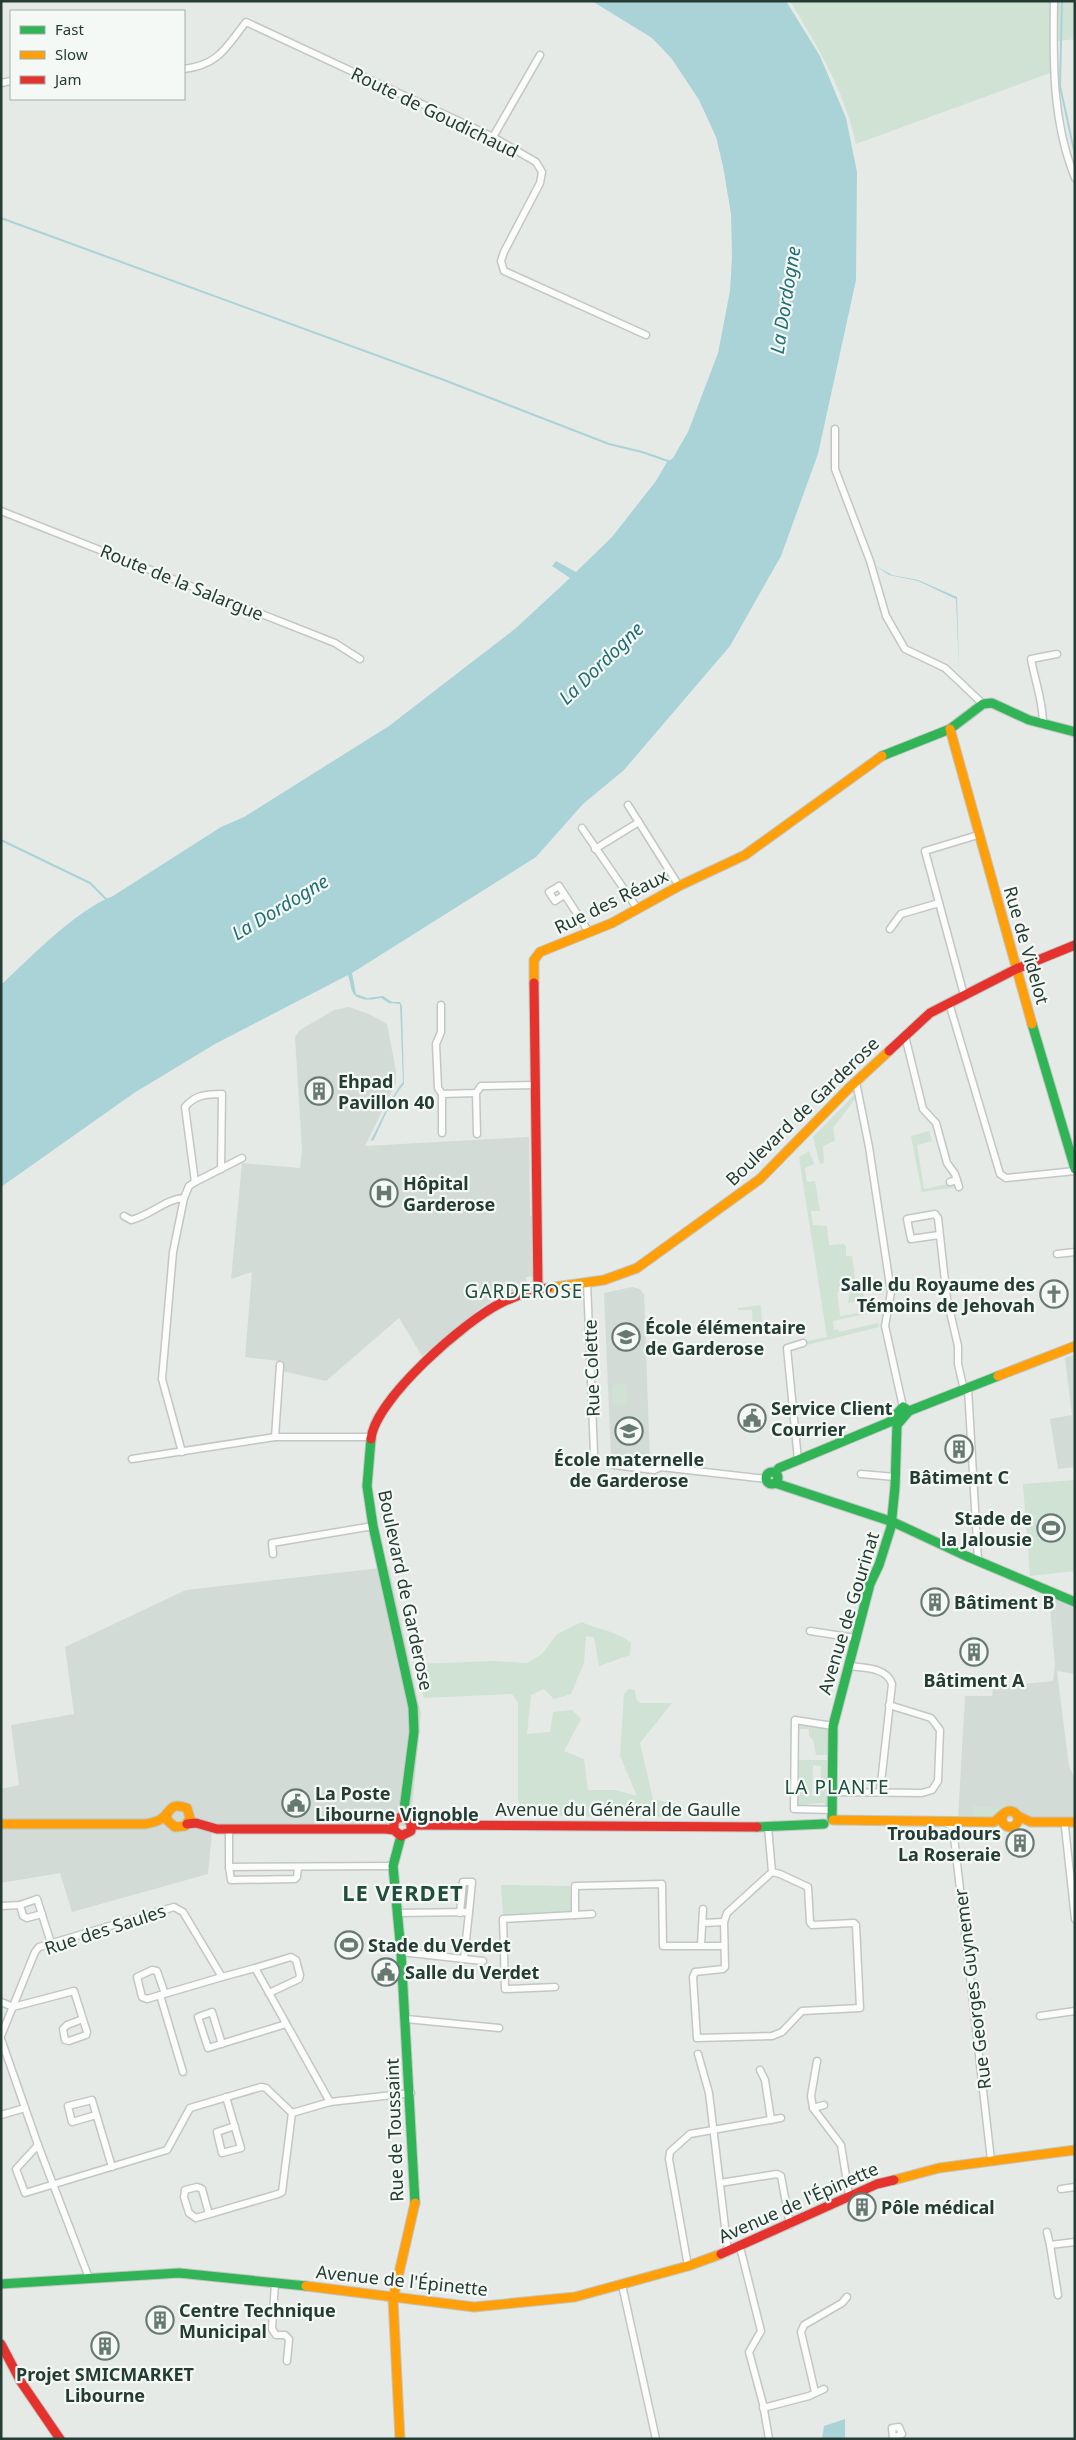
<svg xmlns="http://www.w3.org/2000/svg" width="1076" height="2440" font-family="'Noto Sans',sans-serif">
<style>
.built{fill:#d3dbd7}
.green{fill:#cfe2d3;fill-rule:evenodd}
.water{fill:#a9d3d6}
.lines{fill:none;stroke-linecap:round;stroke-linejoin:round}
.stream{stroke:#a9d3d6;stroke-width:2}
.street-casing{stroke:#c2c7c4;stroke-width:9}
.fast-casing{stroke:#c1c7c4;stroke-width:11}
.slow-casing{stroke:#c1c7c4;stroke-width:11}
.jam-casing{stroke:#c1c7c4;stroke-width:11}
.street{stroke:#fbfcfb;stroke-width:6}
.fast{stroke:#30b455;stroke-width:9}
.slow{stroke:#ff9f0a;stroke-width:9}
.jam{stroke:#e5322d;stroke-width:9}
.labels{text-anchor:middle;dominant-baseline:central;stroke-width:4.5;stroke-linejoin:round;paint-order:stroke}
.street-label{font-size:18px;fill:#243c34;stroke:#f4f9f6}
.poi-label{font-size:18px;font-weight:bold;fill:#243c34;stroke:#f4f9f6;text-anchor:start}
.water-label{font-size:19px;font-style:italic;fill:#216e75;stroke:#f4f9f6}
.neighbourhood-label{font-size:19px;letter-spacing:1px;fill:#214d3f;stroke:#f4f9f6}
.district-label{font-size:22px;font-weight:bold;letter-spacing:1px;fill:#214d3f;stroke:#f4f9f6}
</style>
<rect width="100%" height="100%" fill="#e5eae7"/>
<g class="built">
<path d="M349 1007 371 1015 387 1024 396 1071V1083L365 1146 529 1137 530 1216H535L534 1276 526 1277 527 1285 505 1297 498 1296 479 1309 422 1356 399 1318 326 1381 278 1370V1361L245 1357 252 1272 231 1279 242 1163 300 1168 302 1150 295 1037 300 1030 334 1010Z"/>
<path d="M632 1287 640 1289 644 1294 650 1462 611 1457 604 1293Z"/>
<path d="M1075 1354V1467L1058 1469 1050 1419 1072 1415 1065 1358Z"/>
<path d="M389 1567 421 1714 412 1808 405 1826 212 1832 208 1874 72 1912 60 1873 1 1883V1789L19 1785 11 1725 74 1714 65 1647 186 1590Z"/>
<path d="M1049 1595 1075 1604V1674L1057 1671 1069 1766 1074 1777 1075 1818 958 1819 965 1696H992L993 1687 1053 1681 1055 1666Z"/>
</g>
<g class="green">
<path d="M790 1H1075V39L1052 42 1053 72 856 144C845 92 818 47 790 1Z"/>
<path d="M855 1094V1099L833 1128 835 1141 823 1146 824 1163 820 1164 813 1137Z"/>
<path d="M929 1131 932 1141 917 1145 924 1189 953 1183 956 1184 957 1187 922 1192 911 1136Z"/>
<path d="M809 1151 814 1164 805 1168 807 1182 815 1181 820 1211H811L813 1225 827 1226 829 1245 844 1244 846 1247V1256H852L856 1285 862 1290 865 1300 848 1303 850 1291 846 1289 837 1292 840 1316 866 1312V1314L833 1321 834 1330 838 1329 839 1332 878 1323 879 1327 807 1345V1341L827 1337 799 1157Z"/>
<path d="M761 1305 762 1329 753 1330 752 1310H738V1308Z"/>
<path d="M626 1384 627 1404 613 1405 612 1385Z"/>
<path d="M1075 1480V1571L1030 1576 1023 1484Z"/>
<path d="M582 1622C598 1630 618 1631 631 1643L630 1655 599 1666 594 1637 586 1636 584 1663 571 1694 554 1699 544 1689 531 1695 527 1734 550 1732 553 1712 572 1710 581 1719 564 1751 584 1759 588 1790H616L637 1796 620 1756 624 1694 629 1689 635 1690 636 1699 640 1703H672L640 1743 653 1799 677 1805 679 1817 524 1816 518 1800V1703L512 1694 424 1698 414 1664 495 1661 527 1663 542 1654 557 1634Z"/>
<path d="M800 1723 825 1727 828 1730V1755H816L813 1740 809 1736V1729H799V1760H827L828 1806H825L824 1803 808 1804 804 1808 796 1804 797 1725ZM813 1765 821 1766 820 1796H812Z"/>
<path d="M1002 1804H1006L994 1819 972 1818 973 1806 1001 1808Z"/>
<path d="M501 1885 570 1886 571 1912 503 1915Z"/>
<path d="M353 1931 359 1955 346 1958 340 1935Z"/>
</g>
<g class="water">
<path d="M592 1H786L820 56 846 118 857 172 856 280 818 454 781 556 730 646 624 770 583 804 536 857 352 973 356 994 367 998 383 996 392 1002H400L402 1006 404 1084C390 1100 383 1122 373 1141L371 1140C381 1122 390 1098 403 1082L400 1004 389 1003 381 998C372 1000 357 1002 352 991 350 986 350 980 348 975L215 1044 134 1093 1 1187V985C31 957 76 910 113 896L221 827 244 817 389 726 516 628 570 578 552 566 556 561 576 572 612 537 656 481 667 462 673 458 688 432 718 353 730 291 732 257 731 214 723 166 716 137 699 100 672 59 652 38Z"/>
<path d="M876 566 892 575 918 580 957 597 959 671 956 599 918 581 889 575Z"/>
<path d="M845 2419V2439H822L824 2426Z"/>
</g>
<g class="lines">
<g class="stream">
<path d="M1062 1 1060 86 1075 155"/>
<path d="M1 218 444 380 609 444 642 452 668 461"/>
<path d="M1 840 90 883 107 900"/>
</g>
<g class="street-casing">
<g id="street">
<path d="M1054 1C1053 61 1052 121 1075 178"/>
<path d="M184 69C219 65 226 47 246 22L493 137 536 162 542 172 540 183 504 252 501 261 504 271 646 335"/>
<path d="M1 83 11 81"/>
<path d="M493 137 540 55"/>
<path d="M835 429V469L870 561 886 616 905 649 945 668 983 704"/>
<path d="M1 511 335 643 360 659"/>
<path d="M1043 724C1043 701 1035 681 1031 659L1057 654"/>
<path d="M628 805 679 886"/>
<path d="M582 828 637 908"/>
<path d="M595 849 639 822"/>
<path d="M564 895 555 901 549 892 559 886 589 932"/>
<path d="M890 929 901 914 939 903"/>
<path d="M964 995 925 851 978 835"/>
<path d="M949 1003 1000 1174 1006 1178 1075 1171"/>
<path d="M441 1005V1032L436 1044 438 1088 442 1094"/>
<path d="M905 1036 923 1109 936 1123 947 1163 955 1174 959 1187"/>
<path d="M856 1082 869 1147 891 1292 885 1326 903 1407"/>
<path d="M476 1093 477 1134"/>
<path d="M442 1133V1094L476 1093 481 1086H486L536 1085"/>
<path d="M195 1182 185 1107C195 1095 206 1094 222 1094L221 1169"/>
<path d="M950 1182 957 1180"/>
<path d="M184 1198 189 1186 195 1182 242 1158"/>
<path d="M124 1216 131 1220C150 1216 165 1199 184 1198L173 1252 162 1379 182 1452"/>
<path d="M939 1235 911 1239 907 1219 935 1214 938 1218 947 1299 958 1346V1364L964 1390"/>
<path d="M1057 1254 1075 1252"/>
<path d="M587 1282 594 1453"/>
<path d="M968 1388 978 1560"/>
<path d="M275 1437 280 1365"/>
<path d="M132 1459 275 1437H370"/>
<path d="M798 1460 787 1348 803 1343"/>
<path d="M614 1465 654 1470 661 1467 766 1479"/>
<path d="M861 1474 895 1477"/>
<path d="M273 1554 272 1543 373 1526"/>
<path d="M810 1631 855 1638"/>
<path d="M848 1666C863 1668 887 1667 892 1684L880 1792"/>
<path d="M831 1792 922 1793 932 1790 938 1781 940 1730 931 1718 889 1705"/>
<path d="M831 1810 794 1809 795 1720 833 1726"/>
<path d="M945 1822 953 1828 991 2160"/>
<path d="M768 1827 772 1872 727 1913 724 1922 725 1967 723 1969 695 1972 693 1977 697 2038 772 2036 782 2032 802 2011 860 2008 856 1925 854 1923 812 1925 810 1922 808 1887 780 1874 772 1872"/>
<path d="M1065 1827 1075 1919"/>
<path d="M229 1829V1867L231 1880 295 1879 297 1877 298 1867"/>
<path d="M229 1867 393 1866"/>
<path d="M20 1905 23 1916 27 1918 42 1914"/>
<path d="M1 1906 20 1905 37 1899 51 1943"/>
<path d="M397 1913 469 1912 464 1959 401 1952"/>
<path d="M460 1913 463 1882H472L469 1912"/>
<path d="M575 1915V1886L662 1884 663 1946H723"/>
<path d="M703 1923 724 1922"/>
<path d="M701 1945 703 1909"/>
<path d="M464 1959 483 1961"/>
<path d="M255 1968 291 1957 296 1960 300 1975 299 1979 269 1993"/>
<path d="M555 1987 505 1989 503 1919 592 1914"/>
<path d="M165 1994 157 1971 152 1970 137 1977 142 1997 147 1999 222 1977"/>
<path d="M160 1995 183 2072"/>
<path d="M1 2002 13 2007 74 1991 87 2032 86 2035 69 2041 65 2040 63 2029 67 2025 83 2019"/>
<path d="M1040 2016 1075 2011"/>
<path d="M406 2019 499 2028"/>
<path d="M1 2036 35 1952 39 1947 174 1907 183 1912 222 1977 255 1968 330 2102"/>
<path d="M1 2039 38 2145 89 2278"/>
<path d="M222 2044 212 2012 198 2017 208 2048 286 2024"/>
<path d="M698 2054 709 2093 728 2252"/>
<path d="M817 2061 811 2096 813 2108 841 2145 849 2195"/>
<path d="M760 2070 765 2080 771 2120"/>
<path d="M226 2097 241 2148 222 2153 217 2132 235 2126"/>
<path d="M813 2108 824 2105"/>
<path d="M1 2115 25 2108"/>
<path d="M96 2115 72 2122 68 2106 92 2100 112 2167"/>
<path d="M38 2145 16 2169 25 2193 167 2150 190 2108 261 2087 266 2088 292 2113 330 2102 411 2093"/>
<path d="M720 2183 777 2174 781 2176 790 2225"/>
<path d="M1061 2189 1075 2187"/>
<path d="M209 2214 202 2189 197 2187 185 2190 184 2197 189 2213 196 2218 278 2194 282 2192 292 2113"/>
<path d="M1047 2232 1050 2245"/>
<path d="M740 2247 761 2331 749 2352 763 2404 769 2439"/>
<path d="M688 2266 669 2159 670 2152 690 2134 781 2118"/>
<path d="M275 2283 272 2329 276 2335H285L289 2339 287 2361"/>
<path d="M622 2285 656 2439"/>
<path d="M1058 2295 1050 2245 1075 2242"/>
<path d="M815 2392 801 2332 804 2325 842 2303 847 2297"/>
<path d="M763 2408 809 2396 824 2389"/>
<path d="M893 2438 902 2434 899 2427 892 2428 893 2439"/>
</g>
</g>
<g class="fast-casing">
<g id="fast">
<path d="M882 756 950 729 983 704 992 703 1029 720 1075 732"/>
<path d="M1032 1024 1075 1169"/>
<path d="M892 1419 903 1407 909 1411"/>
<path d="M371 1439 367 1486 373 1526 413 1707 414 1732 403 1817"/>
<circle cx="772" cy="1478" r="6"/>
<path d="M775 1473 779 1468 892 1421"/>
<path d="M775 1483 893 1522 966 1556 1075 1602"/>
<path d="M832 1819 833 1726 870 1584 879 1565 891 1527 895 1487 897 1425 909 1411 998 1376"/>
<path d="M757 1827 824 1824"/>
<path d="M401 1836 393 1866 401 1952 415 2203"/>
<path d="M1 2284 179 2273 306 2286"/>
</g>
</g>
<g class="slow-casing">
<g id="slow">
<path d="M950 729 1032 1024"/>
<path d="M534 983V960L540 952 612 923 679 886 745 855 882 756"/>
<path d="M548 1288 604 1280 637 1268 760 1179 850 1087 889 1051"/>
<path d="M998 1376 1075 1346"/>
<circle cx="1010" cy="1819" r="8"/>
<path d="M1018 1816 1031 1822H1075"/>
<path d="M833 1820 994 1822 1003 1814"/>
<path d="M1 1824H145C150 1823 157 1822 161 1819 173 1811 168 1802 187 1808L190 1818 185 1826 175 1827 167 1820V1813"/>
<path d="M894 2180 939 2168 1075 2150"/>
<path d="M306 2286 474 2307 575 2297 688 2266 721 2254"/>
<path d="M400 2439 393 2299 415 2203"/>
</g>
</g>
<g class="jam-casing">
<g id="jam">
<path d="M534 983 538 1289"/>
<path d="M889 1051 930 1013 1016 969 1075 945"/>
<path d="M371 1439C375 1399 466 1320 501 1303 515 1296 533 1290 548 1288"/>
<path d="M187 1824 196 1823 217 1829H386L394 1830 401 1836 411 1831V1823L405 1817 398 1818 394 1822V1830"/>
<path d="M412 1825 757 1827"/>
<path d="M721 2254 877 2184 894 2180"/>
<path d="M1 2344 21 2382 60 2439"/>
</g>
</g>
<use href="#street" class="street"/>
<use href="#fast" class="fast"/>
<use href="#slow" class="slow"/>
<use href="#jam" class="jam"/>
</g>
<defs>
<g id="building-ring" transform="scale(1.4375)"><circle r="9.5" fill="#f4f9f6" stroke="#687973" stroke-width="1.5"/><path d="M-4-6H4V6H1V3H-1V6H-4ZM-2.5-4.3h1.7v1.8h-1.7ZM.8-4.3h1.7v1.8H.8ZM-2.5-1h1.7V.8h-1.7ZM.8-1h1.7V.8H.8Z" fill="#687973"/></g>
<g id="hospital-ring" transform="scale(1.4375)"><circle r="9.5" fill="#f4f9f6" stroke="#687973" stroke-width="1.5"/><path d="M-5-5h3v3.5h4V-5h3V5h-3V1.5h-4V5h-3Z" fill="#687973"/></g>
<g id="church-ring" transform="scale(1.4375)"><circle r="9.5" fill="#f4f9f6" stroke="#687973" stroke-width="1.5"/><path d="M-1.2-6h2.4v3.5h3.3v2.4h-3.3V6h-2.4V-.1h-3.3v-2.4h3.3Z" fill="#687973"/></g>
<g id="school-ring" transform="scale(1.4375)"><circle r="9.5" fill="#f4f9f6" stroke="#687973" stroke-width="1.5"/><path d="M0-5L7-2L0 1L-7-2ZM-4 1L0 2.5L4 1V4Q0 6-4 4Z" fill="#687973"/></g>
<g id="civic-ring" transform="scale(1.4375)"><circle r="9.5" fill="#f4f9f6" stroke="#687973" stroke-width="1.5"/><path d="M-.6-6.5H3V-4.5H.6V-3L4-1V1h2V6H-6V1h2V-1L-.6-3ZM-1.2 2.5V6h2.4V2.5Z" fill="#687973"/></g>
<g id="stadium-ring" transform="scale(1.4375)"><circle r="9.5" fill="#f4f9f6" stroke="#687973" stroke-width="1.5"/><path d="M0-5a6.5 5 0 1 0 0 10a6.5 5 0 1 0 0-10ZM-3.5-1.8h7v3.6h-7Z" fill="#687973"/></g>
</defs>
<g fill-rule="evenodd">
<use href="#building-ring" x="319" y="1091"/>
<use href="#hospital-ring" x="384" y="1193"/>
<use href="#church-ring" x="1054" y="1294"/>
<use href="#school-ring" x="626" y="1337"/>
<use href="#civic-ring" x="752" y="1418"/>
<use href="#school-ring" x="629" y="1431"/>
<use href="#building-ring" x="959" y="1449"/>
<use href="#stadium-ring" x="1051" y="1528"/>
<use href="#building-ring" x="935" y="1602"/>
<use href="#building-ring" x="974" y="1652"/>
<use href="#civic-ring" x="296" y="1803"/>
<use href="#building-ring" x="1020" y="1843"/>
<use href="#stadium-ring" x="349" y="1945"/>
<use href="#civic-ring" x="386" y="1972"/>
<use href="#building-ring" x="862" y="2207"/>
<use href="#building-ring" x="160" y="2320"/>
<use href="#building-ring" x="105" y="2346"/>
</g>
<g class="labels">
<g class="street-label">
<text transform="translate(435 112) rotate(26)">Route de Goudichaud</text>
<text transform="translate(182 582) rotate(22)">Route de la Salargue</text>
<text transform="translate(611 901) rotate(-26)">Rue des Réaux</text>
<text transform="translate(1027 945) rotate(74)">Rue de Videlot</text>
<text transform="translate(802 1111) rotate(-44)">Boulevard de Garderose</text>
<text transform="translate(591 1368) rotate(-92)">Rue Colette</text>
<text transform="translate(406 1590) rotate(78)">Boulevard de Garderose</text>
<text transform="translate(848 1613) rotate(-73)">Avenue de Gourinat</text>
<text x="618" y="1809">Avenue du Général de Gaulle</text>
<text transform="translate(105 1929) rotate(-18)">Rue des Saules</text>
<text transform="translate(972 1989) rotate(-97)">Rue Georges Guynemer</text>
<text transform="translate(394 2130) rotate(-92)">Rue de Toussaint</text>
<text transform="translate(798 2202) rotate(-24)">Avenue de l'Épinette</text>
<text transform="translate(402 2280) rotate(6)">Avenue de l'Épinette</text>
</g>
<g class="poi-label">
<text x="338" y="1081">Ehpad<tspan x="338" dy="21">Pavillon 40</tspan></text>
<text x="403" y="1183">Hôpital<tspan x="403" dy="21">Garderose</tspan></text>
<text x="1035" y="1284" text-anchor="end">Salle du Royaume des<tspan x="1035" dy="21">Témoins de Jehovah</tspan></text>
<text x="645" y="1327">École élémentaire<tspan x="645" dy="21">de Garderose</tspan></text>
<text x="771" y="1408">Service Client<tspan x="771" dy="21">Courrier</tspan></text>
<text x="629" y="1459" text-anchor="middle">École maternelle<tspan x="629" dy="21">de Garderose</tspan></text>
<text x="959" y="1477" text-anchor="middle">Bâtiment C</text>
<text x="1032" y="1518" text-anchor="end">Stade de<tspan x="1032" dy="21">la Jalousie</tspan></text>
<text x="954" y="1602">Bâtiment B</text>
<text x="974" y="1680" text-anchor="middle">Bâtiment A</text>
<text x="315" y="1793">La Poste<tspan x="315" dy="21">Libourne Vignoble</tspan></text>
<text x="1001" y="1833" text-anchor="end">Troubadours<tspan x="1001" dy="21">La Roseraie</tspan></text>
<text x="368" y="1945">Stade du Verdet</text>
<text x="405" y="1972">Salle du Verdet</text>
<text x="881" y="2207">Pôle médical</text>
<text x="179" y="2310">Centre Technique<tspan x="179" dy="21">Municipal</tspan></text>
<text x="105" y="2374" text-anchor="middle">Projet SMICMARKET<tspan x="105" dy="21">Libourne</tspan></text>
</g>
<g class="water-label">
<text transform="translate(785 300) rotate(-81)">La Dordogne</text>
<text transform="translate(601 663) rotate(-44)">La Dordogne</text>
<text transform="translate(280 907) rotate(-31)">La Dordogne</text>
</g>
<g class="neighbourhood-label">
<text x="524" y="1291">GARDEROSE</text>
<text x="837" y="1787">LA PLANTE</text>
</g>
<g class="district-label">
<text x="403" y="1892">LE VERDET</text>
</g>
</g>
<rect width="1076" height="2440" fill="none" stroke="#243c34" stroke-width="5"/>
<rect x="10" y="10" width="175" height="90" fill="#f4f9f6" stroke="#a1ada8"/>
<rect x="20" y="26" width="25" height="8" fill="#30b455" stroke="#a1ada8"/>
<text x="55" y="35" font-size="15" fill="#243c34">Fast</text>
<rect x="20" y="51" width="25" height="8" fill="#ff9f0a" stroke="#a1ada8"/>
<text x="55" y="60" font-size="15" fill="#243c34">Slow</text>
<rect x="20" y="76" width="25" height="8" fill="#e5322d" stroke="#a1ada8"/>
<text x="55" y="85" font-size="15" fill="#243c34">Jam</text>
</svg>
